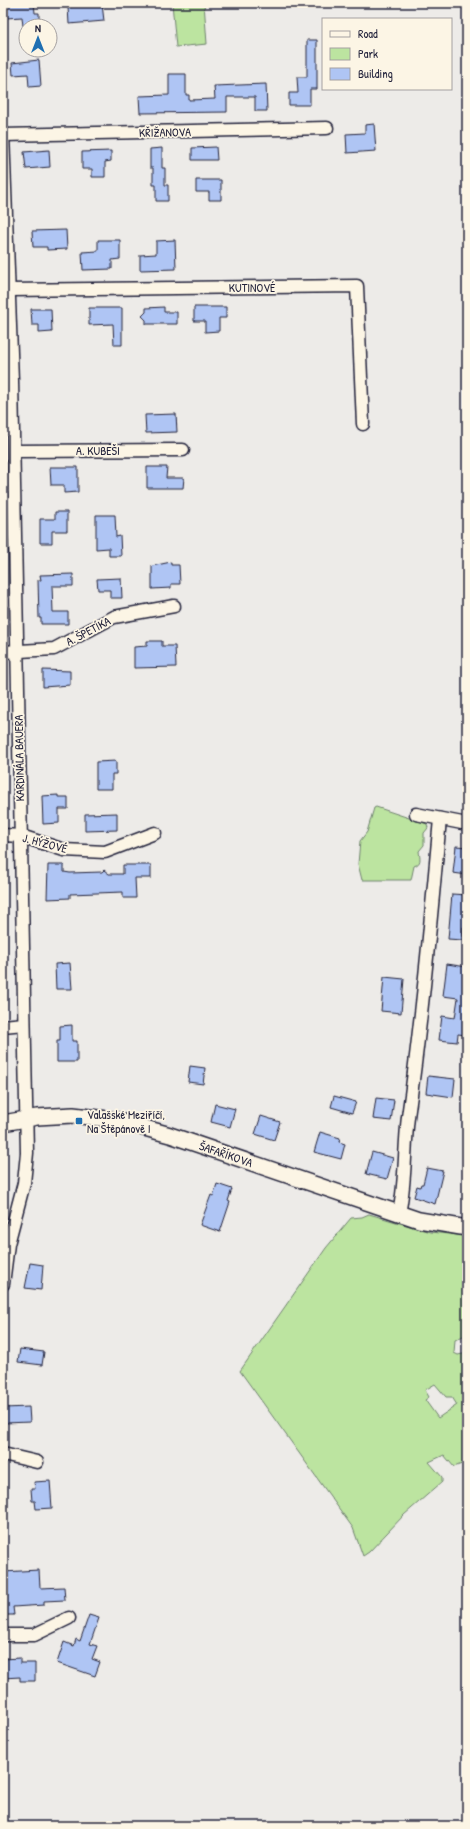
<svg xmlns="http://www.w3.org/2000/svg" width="470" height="1829" font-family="'Patrick Hand',sans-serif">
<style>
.green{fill:#bce4a0;stroke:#6f836e;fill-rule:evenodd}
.building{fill:#afc5f4;stroke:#22223b}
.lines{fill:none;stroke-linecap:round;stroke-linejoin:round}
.minor-casing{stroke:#22223b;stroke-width:15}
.tertiary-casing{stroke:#22223b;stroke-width:18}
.minor{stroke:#fcf5e5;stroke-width:12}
.tertiary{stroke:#fcf5e5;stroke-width:15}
.poi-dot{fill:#1f6fb2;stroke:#fcf5e5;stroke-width:1.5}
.labels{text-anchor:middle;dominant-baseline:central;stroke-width:3.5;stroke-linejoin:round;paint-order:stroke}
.street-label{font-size:12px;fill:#22223b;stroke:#fcf5e5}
.poi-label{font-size:12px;fill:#22223b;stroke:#fcf5e5;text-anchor:start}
</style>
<rect width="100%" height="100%" fill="#edebe8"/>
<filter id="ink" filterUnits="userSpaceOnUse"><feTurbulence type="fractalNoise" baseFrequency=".025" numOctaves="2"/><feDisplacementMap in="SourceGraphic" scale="8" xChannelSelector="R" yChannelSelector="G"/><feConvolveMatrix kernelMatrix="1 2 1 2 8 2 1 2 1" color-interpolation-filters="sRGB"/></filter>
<g filter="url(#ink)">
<g class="green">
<path d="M172 3H204L207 44 176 47Z"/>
<path d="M376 807 427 824 428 828 424 833V845L419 851C420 859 422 863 414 866L411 880H362L358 864 360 841 367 832 374 808Z"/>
<path d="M369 1214 430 1232 467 1236V1334L455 1340 454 1353 458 1355 467 1353V1462L454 1467 444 1455 429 1462 442 1477V1482L404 1515 369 1552 363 1556 353 1528 240 1371 326 1248 351 1218 362 1217ZM435 1384 446 1397H452L457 1405 438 1418 425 1400 429 1397 425 1390Z"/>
</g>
<g class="building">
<path d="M5 3H34L35 13H39V26H23L22 17 6 18Z"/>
<path d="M102 4 104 21 69 24 68 7Z"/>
<path d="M307 40H317V89H310V105H289V93H298L297 77H307Z"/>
<path d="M39 60 41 86 29 87 28 74 13 75 12 63Z"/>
<path d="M169 74H186V95H189V100L215 99 214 86 266 84 267 111H255V97H227V112L140 113 139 96 169 95Z"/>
<path d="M374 124 376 151 347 153 346 134 365 133V125Z"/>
<path d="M216 147 217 160H192V148Z"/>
<path d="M162 148V168H165V185H168V201H156V185H153V168H150V149Z"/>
<path d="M49 150 50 167 26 169 24 152Z"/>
<path d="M111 151V161L105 162V177H92V169H82V152Z"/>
<path d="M196 180H221V200H209V192H196Z"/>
<path d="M66 230 67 249 47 250V247H33L32 231Z"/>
<path d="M98 240H120V259L112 260V269L83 270 82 252 98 251Z"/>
<path d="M175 240 176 269 140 270V255L156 254V241Z"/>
<path d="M164 307V312H177V324H146V320L142 316 146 312V308Z"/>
<path d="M194 307H226V318H219V331L205 332V321H194Z"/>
<path d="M89 308H122V345H114L113 324 89 325Z"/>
<path d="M31 309H51L52 332 39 333V325H32Z"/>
<path d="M176 414 177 432 146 433 145 415Z"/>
<path d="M50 467H78V492L64 493V485H51Z"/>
<path d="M147 467H167L166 478H184L183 488H147Z"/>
<path d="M55 512H67V531H52V543H40V519H55Z"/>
<path d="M96 515H115L116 537 120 536 121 556H109V548L96 549Z"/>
<path d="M171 562V565H179L180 584H171V588L152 589V566Z"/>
<path d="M73 574V586H52L53 612H68V624H41V618H39L38 580H41L40 575Z"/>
<path d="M121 578 122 598H110V590H98L97 579Z"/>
<path d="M147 641H162V646H175L176 667 134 668V647L147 646Z"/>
<path d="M43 670 70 671V685L43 687Z"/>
<path d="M116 761V774H112V789H96V762Z"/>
<path d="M58 795V797H68V809H59V823L43 824 42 796Z"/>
<path d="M117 813V830L85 831V814Z"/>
<path d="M456 846 467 847V875L453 873Z"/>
<path d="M48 865H64V872L70 873 102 872 104 870 109 874H123V865H151V878H135L136 898H123V892L70 894V898L47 899Z"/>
<path d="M452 894 467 895V927H463L462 940 448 939Z"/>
<path d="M70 963 72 989H56L55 964Z"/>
<path d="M447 964 467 967 466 1035 458 1034 457 1042 439 1040 442 1016 455 1018 458 998 443 996Z"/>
<path d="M384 977 404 979 401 1013 381 1011Z"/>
<path d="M72 1025V1041H77V1062H57V1041H60V1026Z"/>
<path d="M190 1066 205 1068 203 1084 188 1082Z"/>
<path d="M428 1076 455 1079 453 1097 426 1093Z"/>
<path d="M334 1096 356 1102 352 1113 331 1107Z"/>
<path d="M376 1098 394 1100 391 1121 373 1119Z"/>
<path d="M215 1104 235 1109 230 1127 211 1122Z"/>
<path d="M261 1116 280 1122 274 1140 255 1134Z"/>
<path d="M320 1132 340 1138 339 1142 345 1144 341 1159 314 1152Z"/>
<path d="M372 1152 393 1158 387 1179 366 1174Z"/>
<path d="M427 1168 443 1171 435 1204 414 1197 417 1186 420 1187 421 1184H423Z"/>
<path d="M217 1184 232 1189 228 1201 230 1202 220 1232 200 1225 211 1195 213 1196Z"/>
<path d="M30 1263 43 1265 41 1290 25 1288Z"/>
<path d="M20 1349 44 1352 42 1365 18 1362Z"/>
<path d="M29 1407 30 1422 5 1423 4 1408Z"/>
<path d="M50 1481 52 1508 36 1509 35 1501H32L31 1489H35L34 1482Z"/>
<path d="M39 1570 40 1588 64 1587 65 1600 44 1601V1605L13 1607 14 1615H3V1572Z"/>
<path d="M89 1615 99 1618 90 1644 97 1646 92 1659 100 1662 95 1676 57 1663 64 1642 74 1646 76 1639 80 1641Z"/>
<path d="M20 1658V1663H35V1681H20V1677L3 1678V1659Z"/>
</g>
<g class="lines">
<g class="minor-casing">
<g id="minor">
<path d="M3 133 12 381 27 1153 24 1183 8 1244 3 1284"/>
<path d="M3 135 327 128"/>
<path d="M9 290 357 286 363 424"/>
<path d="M14 451 183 450"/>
<path d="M3 652 54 649 114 617 174 606"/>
<path d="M416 814 462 823"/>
<path d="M3 835 21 836 64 850 105 852 155 833"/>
<path d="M3 1026 24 1024"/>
<path d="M399 1213C406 1182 404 1149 408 1117 422 1018 431 918 440 819"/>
<path d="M3 1454 37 1462"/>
<path d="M3 1635H34L69 1618"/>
</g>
</g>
<g class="tertiary-casing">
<path id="tertiary" d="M3 1123 37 1117 73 1115 116 1120 170 1135 419 1220 467 1228"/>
</g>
<use href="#minor" class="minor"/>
<use href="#tertiary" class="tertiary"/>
</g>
</g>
<rect class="poi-dot" x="75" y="1117" width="8" height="8" rx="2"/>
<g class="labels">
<g class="street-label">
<text transform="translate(165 132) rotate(-1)">KŘIŽANOVA</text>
<text x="252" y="287">KUTINOVÉ</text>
<text x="98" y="450">A. KUBEŠI</text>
<text transform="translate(88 631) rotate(-28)">A. ŠPETÍKA</text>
<text transform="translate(19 758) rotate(-91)">KARDINÁLA BAUERA</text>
<text transform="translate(45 843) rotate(15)">J. HÝŽOVÉ</text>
<text transform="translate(226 1154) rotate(19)">ŠAFAŘÍKOVA</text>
</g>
<g class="poi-label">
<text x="87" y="1114">Valašské Meziříčí,<tspan x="87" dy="14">Na Štěpánově I</tspan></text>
</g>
</g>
<rect width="470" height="1829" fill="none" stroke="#fcf5e5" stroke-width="16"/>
<rect x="8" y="8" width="454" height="1813" fill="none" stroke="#22223b" stroke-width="1.5" filter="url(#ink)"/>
<rect x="322" y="18" width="130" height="72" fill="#fcf5e5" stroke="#a5a1a1"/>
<rect x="330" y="31" width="20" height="6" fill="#fcf5e5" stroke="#a5a1a1"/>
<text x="358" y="38" font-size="12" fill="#22223b">Road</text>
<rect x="330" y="48" width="20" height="12" fill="#bce4a0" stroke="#a5a1a1"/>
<text x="358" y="58" font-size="12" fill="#22223b">Park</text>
<rect x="330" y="68" width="20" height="12" fill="#afc5f4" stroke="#a5a1a1"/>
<text x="358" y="78" font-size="12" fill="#22223b">Building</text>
<g transform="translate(38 38)"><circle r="19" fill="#fcf5e5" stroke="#a5a1a1"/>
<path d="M0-3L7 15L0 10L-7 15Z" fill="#1f6fb2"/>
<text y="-6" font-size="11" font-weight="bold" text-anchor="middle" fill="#22223b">N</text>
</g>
</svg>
